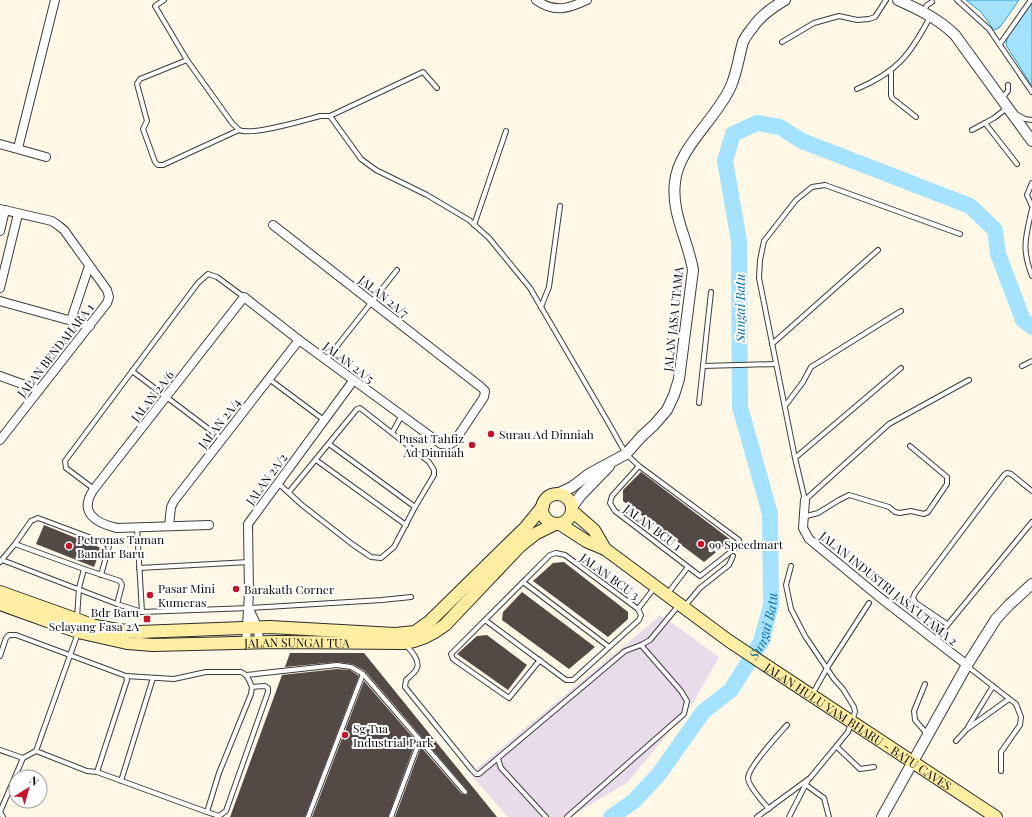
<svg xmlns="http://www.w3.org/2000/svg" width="1032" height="817" font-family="'Playfair Display',serif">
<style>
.industrial{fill:#e8dcea}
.water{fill:#a4e2fd;stroke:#249fdb}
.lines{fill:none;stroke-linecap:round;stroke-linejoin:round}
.river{stroke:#a4e2fd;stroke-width:16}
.building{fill:#534945}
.service-casing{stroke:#3c3c3c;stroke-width:6}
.minor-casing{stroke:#3c3c3c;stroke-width:10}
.tertiary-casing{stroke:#3c3c3c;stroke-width:12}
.secondary-casing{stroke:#2b2b2b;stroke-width:14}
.service{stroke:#fff;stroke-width:4}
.minor{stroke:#fff;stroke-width:8}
.tertiary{stroke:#fff;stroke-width:10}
.secondary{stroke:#ffeea1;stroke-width:12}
.poi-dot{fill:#c6152a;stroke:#fff;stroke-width:1.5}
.labels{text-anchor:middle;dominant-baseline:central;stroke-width:4;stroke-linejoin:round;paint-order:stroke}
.street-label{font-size:12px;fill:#090909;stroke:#fff}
.poi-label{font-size:12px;fill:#090909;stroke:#fff;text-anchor:start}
.water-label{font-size:13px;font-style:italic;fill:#096ca5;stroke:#fff}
</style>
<rect width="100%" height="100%" fill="#fff8e6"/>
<path class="industrial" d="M661 615 719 657 693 703 628 782 570 817H508L470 774Z"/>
<g class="water">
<path d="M966 0H1019L1000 27 994 30 981 12Z"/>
<path d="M1032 3V86L1006 45 1007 38Z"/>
</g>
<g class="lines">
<path class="river" id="s1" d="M611 817 634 801 659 774 703 712 731 690 761 642 771 605 770 514 740 407 739 241 725 161 733 134 757 123 780 127 802 141 970 206 995 230 998 254 1023 320 1032 327"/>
</g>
<g class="building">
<path d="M641 472 731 540 704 562 623 501V490Z"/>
<path d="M44 525 101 548 94 567 36 544Z"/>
<path d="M564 562 628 612V619L608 637 533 581 553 563Z"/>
<path d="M522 592 595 647 569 669 502 620 503 612Z"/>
<path d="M487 635 527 665 508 690 457 654 477 636Z"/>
<path d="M290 653H364L497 817H395L421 747 462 794 467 795 468 791 365 671 352 664 337 662 285 667Z"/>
<path d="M337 669 350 670 359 676 305 817H230L282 675Z"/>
<path d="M364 681 416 741 388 817H312Z"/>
</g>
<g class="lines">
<g class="service-casing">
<g id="service">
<path d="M164 0 155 6 187 60 232 123C234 125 237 128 239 130 252 136 305 120 320 116H330L423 72 437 88"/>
<path d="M957 0 989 29 1032 92"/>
<path d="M923 12 927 5 932 2"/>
<path d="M782 42 814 23 839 16 857 20 869 19 875 17 886 0"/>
<path d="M1000 44 1031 0"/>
<path d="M187 60 140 79 137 84 147 121 143 129 155 162 158 165H163L239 130"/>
<path d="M891 72V95L892 98 916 117"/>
<path d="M857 89C897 72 910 55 930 17"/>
<path d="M1002 98 1008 91V85"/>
<path d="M1007 108 994 118 985 123 1017 164"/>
<path d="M1016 114 1025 119 1032 120"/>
<path d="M330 116 361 159 376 170 427 195 469 220 489 238 530 288 608 422 626 454 639 466 612 496 610 503 615 511 700 576 737 547 739 540 639 466"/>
<path d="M972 130 985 123"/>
<path d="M1032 183 1027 195 1032 206"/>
<path d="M1032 209C1026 236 1021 248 1032 276"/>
<path d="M474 225 506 131"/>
<path d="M960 234 825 185 812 187 796 200 764 241 760 260 759 278 795 458 805 500 889 424 969 380"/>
<path d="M541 307 549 287 560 206"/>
<path d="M772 344 878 250"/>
<path d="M326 360 397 270"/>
<path d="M703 366 776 364"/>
<path d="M1022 366 1032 361"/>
<path d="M132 371 222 439"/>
<path d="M269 379 324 420"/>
<path d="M699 403 711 292"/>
<path d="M785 406 803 382 811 367 901 311"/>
<path d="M392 433 402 415"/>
<path d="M329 444 415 507"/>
<path d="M795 458 901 368"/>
<path d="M316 460 406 525"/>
<path d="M278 483 302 505 352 544 371 557 381 558 394 547 415 507 434 475V470L429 462 360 408 357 409 289 492"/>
<path d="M94 489 66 468 65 461 198 283 208 274 217 277 244 297"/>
<path d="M803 517 818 513 839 500 849 495 889 507 895 512 900 513 911 511 924 514 928 512 947 484V477L910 446"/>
<path d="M137 528 142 612"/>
<path d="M15 544 31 521 38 518 105 543 109 546 108 550 101 575"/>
<path d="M2 560 117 604 142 612 249 608 382 600 411 597"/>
<path d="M0 562 15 544 84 569 120 581 122 585 117 604"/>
<path d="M139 568 249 562"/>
<path d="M523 582 609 647"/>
<path d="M668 593 688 567"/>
<path d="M684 607 700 588 729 565 733 556"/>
<path d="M638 609 655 587"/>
<path d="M77 618 79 588 84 569"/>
<path d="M485 620 566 680H573L639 620 641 615 638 609 565 555 556 553 550 555 451 654 453 659 509 698 540 660"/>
<path d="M947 624 916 603 913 598 915 593 1004 475 1007 473 1011 474 1032 491"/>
<path d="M935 640 1032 522"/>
<path d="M406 645C411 651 420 660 417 668 415 673 409 677 406 680L405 687 472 770 476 774H479L625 651 641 645 650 640 679 605"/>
<path d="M0 656 6 638 9 635H16L126 676 127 680 97 772 87 771 36 751"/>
<path d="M967 666 1016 704 1021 717 1020 725 1001 752V771"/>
<path d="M246 675 337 665 351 667 363 674 465 792"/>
<path d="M925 684 914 711 915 720 928 735"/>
<path d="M812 695 827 668 869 603"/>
<path d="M968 727 993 686"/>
<path d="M956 741 967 729 1009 699"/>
<path d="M837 747 860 769 874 767"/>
<path d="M0 750 23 758"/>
<path d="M498 759 501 768 546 817"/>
<path d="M97 772 207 812 219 773 251 694 252 687 249 680 246 675 241 672H206L174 679 126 676"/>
<path d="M121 781 153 678"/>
<path d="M806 785 824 798 829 817"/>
<path d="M769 809C763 802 748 786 748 778 748 767 779 734 787 725"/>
<path d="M207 812 219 816 226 811 268 692V688L265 686 252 687"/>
<path d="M3 817 0 812 23 758 36 751 78 633"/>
<path d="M308 817 363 674"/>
<path d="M391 817 420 740"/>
<path d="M567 817 684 714 687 701 681 691 641 645"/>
<path d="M757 817 810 778 848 732 855 712 854 707 843 689 834 679 805 636 791 609 786 585 791 566"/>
<path d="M789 817 808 780"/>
</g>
</g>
<g class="minor-casing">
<g id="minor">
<path d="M536 0C554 13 568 9 587 0"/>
<path d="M0 144 46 157"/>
<path d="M18 148 55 0"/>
<path d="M0 209 52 221 59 226 64 230 107 290 109 297 107 303 0 440"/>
<path d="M0 231 5 210"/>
<path d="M0 288 18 214"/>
<path d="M0 301 90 326"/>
<path d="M71 320 89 266"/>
<path d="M0 376 39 390"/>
<path d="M805 500 803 528 809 539 878 596 967 665"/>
<path d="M209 525 117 528C95 523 78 512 94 489L244 297 299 340 441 444 449 445 454 442 484 397 485 391 481 387 273 225"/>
<path d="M169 526 171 507 174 501 299 340"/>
<path d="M249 609 258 628 259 643"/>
<path d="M246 643 249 593 248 524 353 381"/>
</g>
</g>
<g class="tertiary-casing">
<g id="tertiary">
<path d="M898 0C918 9 939 19 955 35L1032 141"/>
<path d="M557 494 572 487 589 474 626 454 641 437 654 425 667 410 674 395 679 379 693 270C688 240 671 213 675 182 678 148 718 117 731 86 737 72 739 56 743 42 745 37 750 31 753 27 761 15 773 7 785 0"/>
<path d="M572 507 581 495 609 466"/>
<path d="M882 817 967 665 996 619 1009 605 1032 584"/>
</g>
</g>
<g class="secondary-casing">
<g id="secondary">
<circle cx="557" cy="509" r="15"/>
<path d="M572 511 594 530 605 549"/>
<path id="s2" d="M560 524 586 541 605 549 729 641 996 817"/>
<path d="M0 592 95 626 118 630 139 632 270 627 395 634 415 632 429 622 526 527 543 506"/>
<path id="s3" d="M0 604 78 632 127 643 153 645 275 642 404 643C420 641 432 635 445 625L520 546 535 534 555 524"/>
</g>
</g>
<use href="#service" class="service"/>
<use href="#minor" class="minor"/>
<use href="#tertiary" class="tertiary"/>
<use href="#secondary" class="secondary"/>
</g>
<g class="poi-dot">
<circle cx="491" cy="434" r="4"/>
<circle cx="472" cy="445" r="4"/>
<circle cx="701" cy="544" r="4"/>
<circle cx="69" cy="546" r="4"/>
<circle cx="236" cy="589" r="4"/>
<circle cx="150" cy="595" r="4"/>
<rect x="143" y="615" width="8" height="8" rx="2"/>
<circle cx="345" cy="735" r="4"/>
</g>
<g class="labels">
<g class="street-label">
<text transform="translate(384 296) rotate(38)">JALAN 2A/7</text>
<text transform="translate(673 319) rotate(-84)">JALAN JASA UTAMA</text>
<text transform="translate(55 350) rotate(-52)">JALAN BENDAHARA 1</text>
<text transform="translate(349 362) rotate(37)">JALAN 2A/5</text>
<text transform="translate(152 396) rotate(-52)">JALAN 2A/6</text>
<text transform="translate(219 423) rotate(-52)">JALAN 2A/4</text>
<text transform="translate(266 479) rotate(-54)">JALAN 2A/2</text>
<text transform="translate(653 527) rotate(37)">JALAN BCU 1</text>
<text transform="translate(610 576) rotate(36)">JALAN BCU 3</text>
<text transform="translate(889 588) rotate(39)">JALAN INDUSTRI JASA UTAMA 2</text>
<text stroke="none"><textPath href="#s3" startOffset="303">JALAN SUNGAI TUA</textPath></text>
<text stroke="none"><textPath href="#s2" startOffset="361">JALAN HULU YAM BHARU - BATU CAVES</textPath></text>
</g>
<g class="poi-label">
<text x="499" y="434">Surau Ad Dinniah</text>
<text x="464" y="438" text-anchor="end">Pusat Tahfiz<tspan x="464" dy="14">Ad Dinniah</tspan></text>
<text x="77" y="539">Petronas Taman<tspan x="77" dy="14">Bandar Baru</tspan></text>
<text x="709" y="544">99 Speedmart</text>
<text x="158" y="588">Pasar Mini<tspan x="158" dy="14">Kumeras</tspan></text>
<text x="244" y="589">Barakath Corner</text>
<text x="139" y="612" text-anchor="end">Bdr Baru<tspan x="139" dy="14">Selayang Fasa 2A</tspan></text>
<text x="353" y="728">Sg Tua<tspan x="353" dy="14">Industrial Park</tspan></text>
</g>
<g class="water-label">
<text transform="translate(739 308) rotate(-90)">Sungai Batu</text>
<text stroke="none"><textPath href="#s1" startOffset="249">Sungai Batu</textPath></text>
</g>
</g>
<g transform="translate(28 789) rotate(37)"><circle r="19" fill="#ffffff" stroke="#9d9d9d"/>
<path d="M0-3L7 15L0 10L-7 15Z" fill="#c6152a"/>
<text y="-6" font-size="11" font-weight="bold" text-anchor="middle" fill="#090909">N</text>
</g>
</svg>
